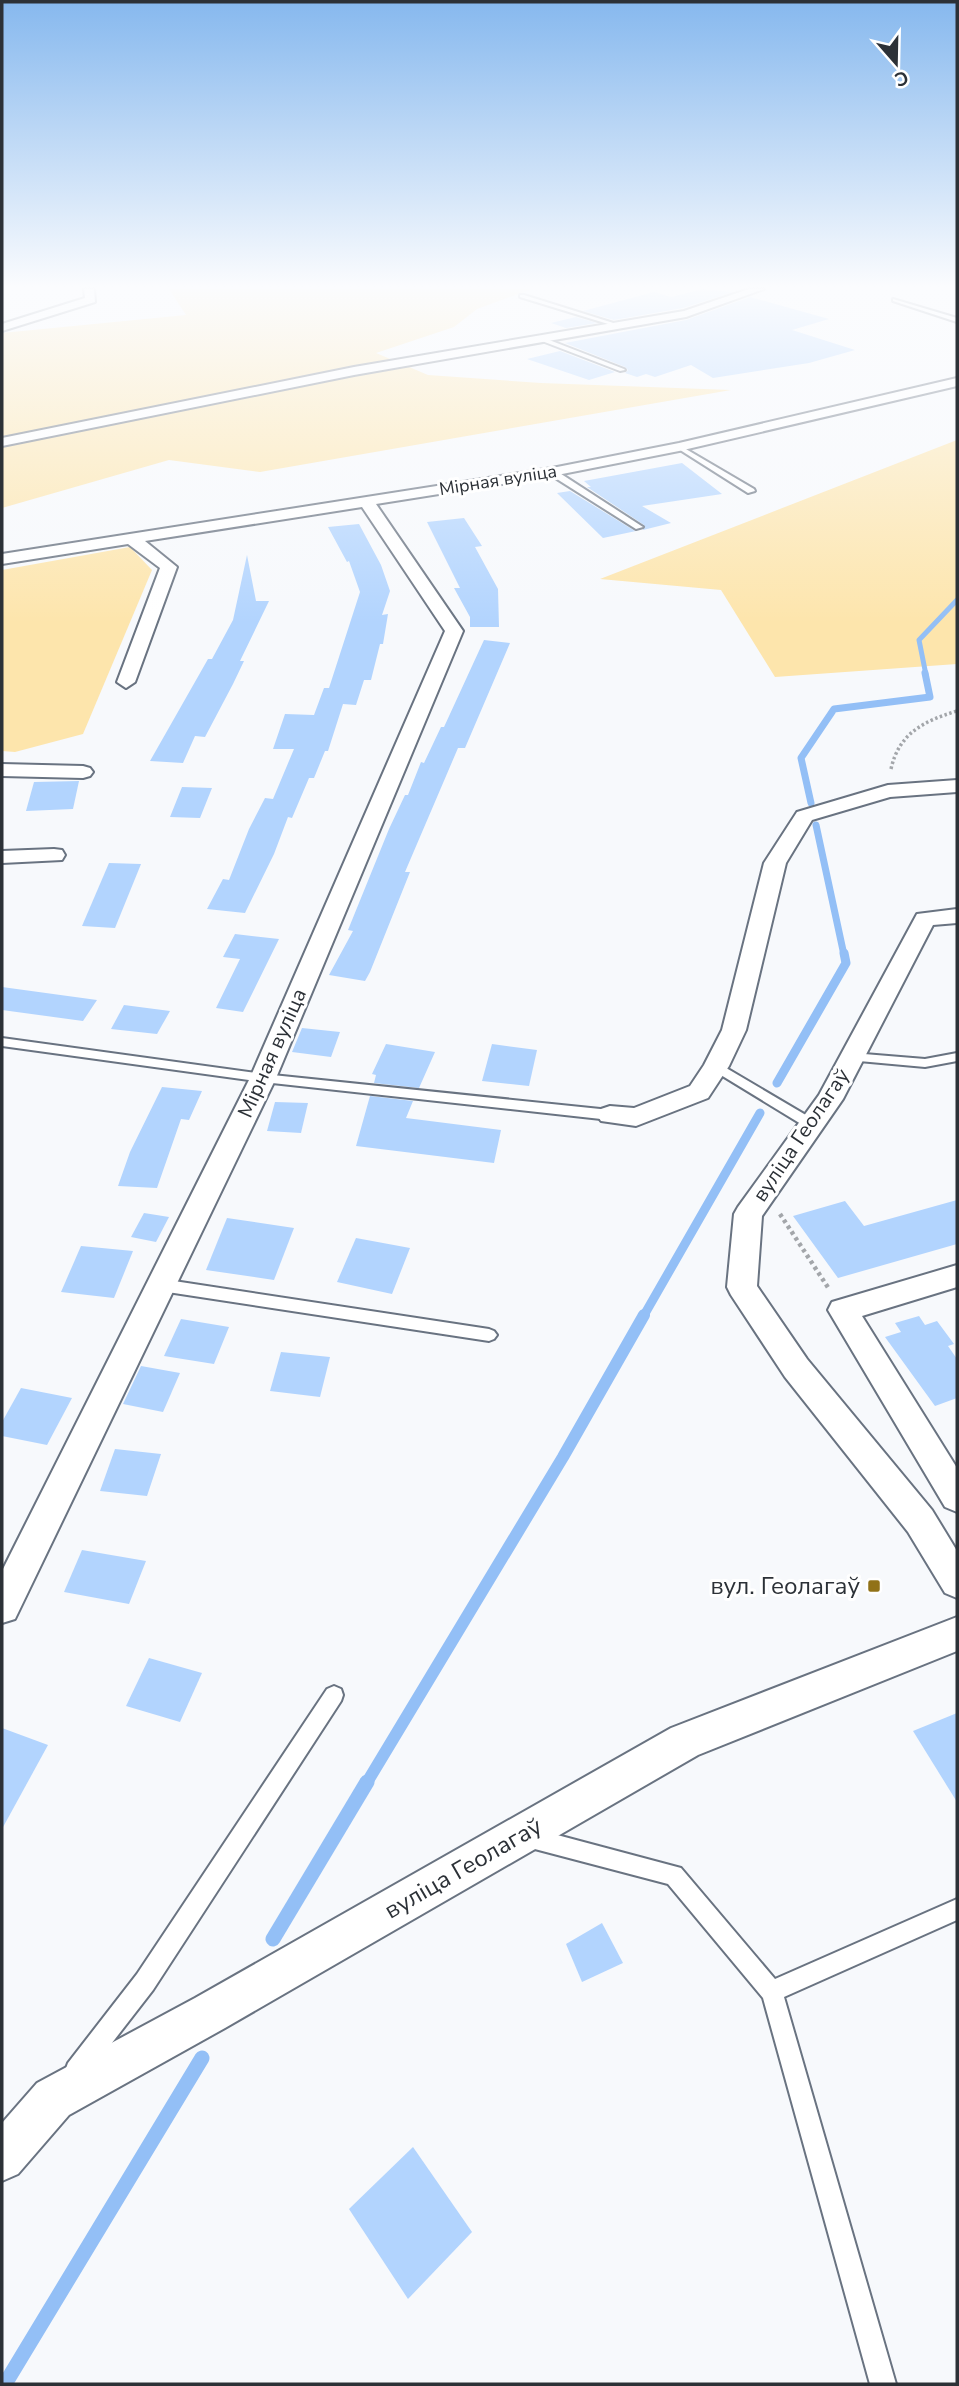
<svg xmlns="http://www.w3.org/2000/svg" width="959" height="2386" font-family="'Nunito Sans',sans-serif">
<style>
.green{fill:#fde5ac}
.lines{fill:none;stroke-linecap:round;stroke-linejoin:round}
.stream-far4{stroke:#93bff6;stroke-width:5}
.stream-far3{stroke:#93bff6;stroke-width:7}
.stream-far2{stroke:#93bff6;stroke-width:9}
.stream-far1{stroke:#93bff6;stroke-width:12}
.stream{stroke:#93bff6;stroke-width:15}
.building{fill:#b2d4fe}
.lane-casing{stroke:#697381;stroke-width:4}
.street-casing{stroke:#697381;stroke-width:4}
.path-far1{stroke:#a3a6aa;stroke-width:3.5;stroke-dasharray:2.5 2.5;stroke-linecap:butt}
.path{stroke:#a3a6aa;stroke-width:4.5;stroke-dasharray:3.5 3.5;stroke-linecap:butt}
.lane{fill:#fff;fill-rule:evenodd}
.street{fill:#fff;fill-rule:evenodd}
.poi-dot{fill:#917218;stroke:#fff;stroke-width:2.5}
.labels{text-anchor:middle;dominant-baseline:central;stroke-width:6;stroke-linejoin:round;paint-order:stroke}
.far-street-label{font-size:18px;fill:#2c3137;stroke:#fff}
.street-label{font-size:21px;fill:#2c3137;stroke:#fff}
.near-poi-label{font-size:24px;fill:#2c3137;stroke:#fff;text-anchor:end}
.near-street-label{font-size:24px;fill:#2c3137;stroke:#fff}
</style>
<rect width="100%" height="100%" fill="#f7f9fc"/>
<g class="green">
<path d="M169 289H532L477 309 454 327 376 353 428 375 541 383 731 390 260 472 169 460 2 508V448L4 447 2 436V333L186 315Z"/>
<path d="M957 440V664L775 677 721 590 600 579Z"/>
<path d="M130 547 152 570 83 734 15 752 2 751V570Z"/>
</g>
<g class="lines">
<path class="stream-far4" d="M926 675 919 640 957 600"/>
<g class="stream-far3">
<path d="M811 803 801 758 834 709 930 697 925 673"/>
<path d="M816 825 844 955"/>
</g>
<g class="stream-far2">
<path d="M777 1083 846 963 844 953"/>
<path d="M643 1317 760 1113"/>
</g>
<path class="stream-far1" d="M366 1784 563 1457 644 1315"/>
<g class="stream">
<path d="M273 1939 367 1782"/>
<path d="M5 2384 202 2058"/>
</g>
</g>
<g class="building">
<path d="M703 289 733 292 683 308 614 320 583 311 654 292 671 297Z"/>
<path d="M750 297 829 319 792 330 855 350 809 363 713 378 691 365 655 377 646 374 637 377 625 373 628 370 625 367 565 343 686 320Z"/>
<path d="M576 317 597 323 566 328 551 323Z"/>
<path d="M560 351 615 372 589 380 527 359Z"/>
<path d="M682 463 722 494 642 506 671 523 643 530 644 525 587 487H591L584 481Z"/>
<path d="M570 491 635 531H636L603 538 557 493Z"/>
<path d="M464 518 482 546 475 547 498 589 499 627H470V617L454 588H460L427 522Z"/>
<path d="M359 524 381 565 390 591 382 615 388 614 383 644H380L371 680H364L356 705 343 704 328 751H325L314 778H309L292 818 288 817 274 854 245 913 207 909 223 879 229 880 249 829 265 798 273 799 294 749H273L285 714 314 715 324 688H329L360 592 349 561 347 562 328 527Z"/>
<path d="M247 555 256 601H269L240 661H244L233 684 205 737 195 736 183 763 150 761 208 659H212L233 620Z"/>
<path d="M484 640 510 643 465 748H458L405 872H410L370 972 365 981 329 975 353 931 348 930 389 829 405 795H408L421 762 424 763 441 727H444Z"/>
<path d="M79 781 73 809 26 811 34 782Z"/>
<path d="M182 787 212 788 200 818 170 817Z"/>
<path d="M109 863 141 864 115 928 82 926Z"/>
<path d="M235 934 279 939 243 1012 216 1008 240 959 223 957Z"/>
<path d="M2 987 97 1000 83 1021 2 1010Z"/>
<path d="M124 1005 170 1011 157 1034 111 1029Z"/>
<path d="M302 1028 340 1032 331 1057 292 1052Z"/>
<path d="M386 1044 435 1052 419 1088 374 1083 376 1075 372 1074Z"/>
<path d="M492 1044 537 1050 529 1086 482 1081Z"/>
<path d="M162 1087 202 1091 189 1120 181 1119 157 1188 118 1186 130 1152Z"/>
<path d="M370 1096 413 1101 406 1118 501 1130 494 1163 356 1146Z"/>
<path d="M275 1102 308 1103 301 1133 267 1131Z"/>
<path d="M957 1200V1244L838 1278 793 1216 845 1201 864 1226Z"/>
<path d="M144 1213 169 1217 156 1242 131 1237Z"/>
<path d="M227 1218 294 1228 274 1280 206 1270Z"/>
<path d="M356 1238 410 1248 392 1294 337 1282Z"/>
<path d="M81 1246 133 1251 114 1298 61 1292Z"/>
<path d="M919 1316 925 1325 937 1321 954 1344 948 1346 957 1359V1398L935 1406 885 1337 901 1332 895 1323Z"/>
<path d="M181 1319 229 1327 214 1364 164 1356Z"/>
<path d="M281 1352 330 1357 320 1397 270 1391Z"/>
<path d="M141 1366 180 1373 163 1412 123 1404Z"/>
<path d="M21 1388 72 1398 47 1445 2 1436V1422Z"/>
<path d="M115 1449 161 1454 147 1496 100 1491Z"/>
<path d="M82 1550 146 1561 129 1604 64 1592Z"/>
<path d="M149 1658 202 1673 180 1722 126 1706Z"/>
<path d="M957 1713V1802L913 1731Z"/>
<path d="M2 1728 48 1745 2 1829Z"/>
<path d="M602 1923 623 1963 582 1982 566 1944Z"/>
<path d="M413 2147 472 2232 408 2299 349 2209Z"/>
</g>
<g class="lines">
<g class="lane-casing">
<g id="lane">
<path d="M520 295H524L623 326 618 327 520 297Z"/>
<path d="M893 299 957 318V322L893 301Z"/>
<path d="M544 338 624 369 625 370 620 371 542 341Z"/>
<path d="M679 445 754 489 755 491 748 493 677 448Z"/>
<path d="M549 470H555L643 527 636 529 549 474Z"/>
<path d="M2 1038 263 1074 610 1110 617 1115 610 1120 263 1082 2 1046Z"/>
<path d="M852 1053 925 1059 957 1053V1061L925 1067 848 1060 846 1057 848 1054Z"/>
<path d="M716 1062 816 1121 818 1124 816 1127H806L711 1069 710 1066Z"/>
<path d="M161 1279 489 1329 494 1331 497 1335 494 1339 489 1341 161 1291 156 1289 154 1285 156 1281Z"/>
<path d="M334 1686 341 1689 343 1695 341 1701 153 1990 84 2079 76 2082 68 2079 65 2071 68 2063 137 1974 327 1689Z"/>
<path d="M531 1828 681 1868 775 1979 957 1899V1920L784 1997 896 2384H870L763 1998 668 1884 531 1848 524 1845 521 1838 524 1831Z"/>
</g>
</g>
<g class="street-casing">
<g id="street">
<path d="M84 289H94L95 302 2 331V324L85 298Z"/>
<path d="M749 289H764L686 317 354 375 2 446V438L354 367 684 311Z"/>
<path d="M957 378V386L679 451 552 476 376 504 463 631 276 1078 15 1619 2 1623V1571L250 1078 445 631 362 507 145 541 177 567 135 682 126 688 117 682 160 568 128 544 2 564V554L552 468 679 443Z"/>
<path d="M2 764 83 766 90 768 93 772 90 776 83 778 2 776Z"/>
<path d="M957 780V792L890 797 812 820 786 863 746 1030 729 1066 708 1098 636 1126 601 1121 597 1115 601 1109 610 1106 634 1108 690 1086 704 1065 722 1030 764 863 797 812 888 785Z"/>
<path d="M54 849 62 850 65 855 62 860 2 863V851Z"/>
<path d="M957 909V923L933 925 843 1099 762 1216 757 1286 807 1359 932 1510 957 1551V1598L945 1593 908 1532 785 1377 731 1295 727 1287 734 1214 738 1207 819 1095 917 914Z"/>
<path d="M957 1265V1287L862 1316 957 1468V1512L945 1507 828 1310 832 1302Z"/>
<path d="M957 1617V1651L698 1755 225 2028 69 2115 18 2174 2 2181V2123L37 2083 195 1998 671 1728Z"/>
</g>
</g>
<path class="path-far1" d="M891 769C899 733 924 721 957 711"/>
<path class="path" d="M780 1214 829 1289"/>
<use href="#lane" class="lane"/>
<use href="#street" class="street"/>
</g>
<linearGradient id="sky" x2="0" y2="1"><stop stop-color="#86b8ee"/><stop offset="0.46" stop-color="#fbfcfe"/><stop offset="1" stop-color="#fbfcfe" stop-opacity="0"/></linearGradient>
<rect width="959" height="623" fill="url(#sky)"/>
<rect class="poi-dot" x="867" y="1579" width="14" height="14" rx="3.5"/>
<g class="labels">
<g class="far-street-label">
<text transform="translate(498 480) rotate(-9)">Мірная вуліца</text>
</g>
<g class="street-label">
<text transform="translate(272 1053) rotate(-66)">Мірная вуліца</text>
<text transform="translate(801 1135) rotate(-56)">вуліца Геолагаў</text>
</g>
<g class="near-poi-label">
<text x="860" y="1586">вул. Геолагаў</text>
</g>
<g class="near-street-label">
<text transform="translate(463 1868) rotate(-30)">вуліца Геолагаў</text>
</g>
</g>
<rect width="959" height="2386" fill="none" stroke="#2c3137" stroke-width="7"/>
<g transform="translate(896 63) rotate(160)" stroke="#ffffff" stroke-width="5" paint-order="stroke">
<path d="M0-5L12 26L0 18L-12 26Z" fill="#2c3137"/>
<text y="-10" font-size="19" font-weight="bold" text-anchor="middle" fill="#2c3137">С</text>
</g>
</svg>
